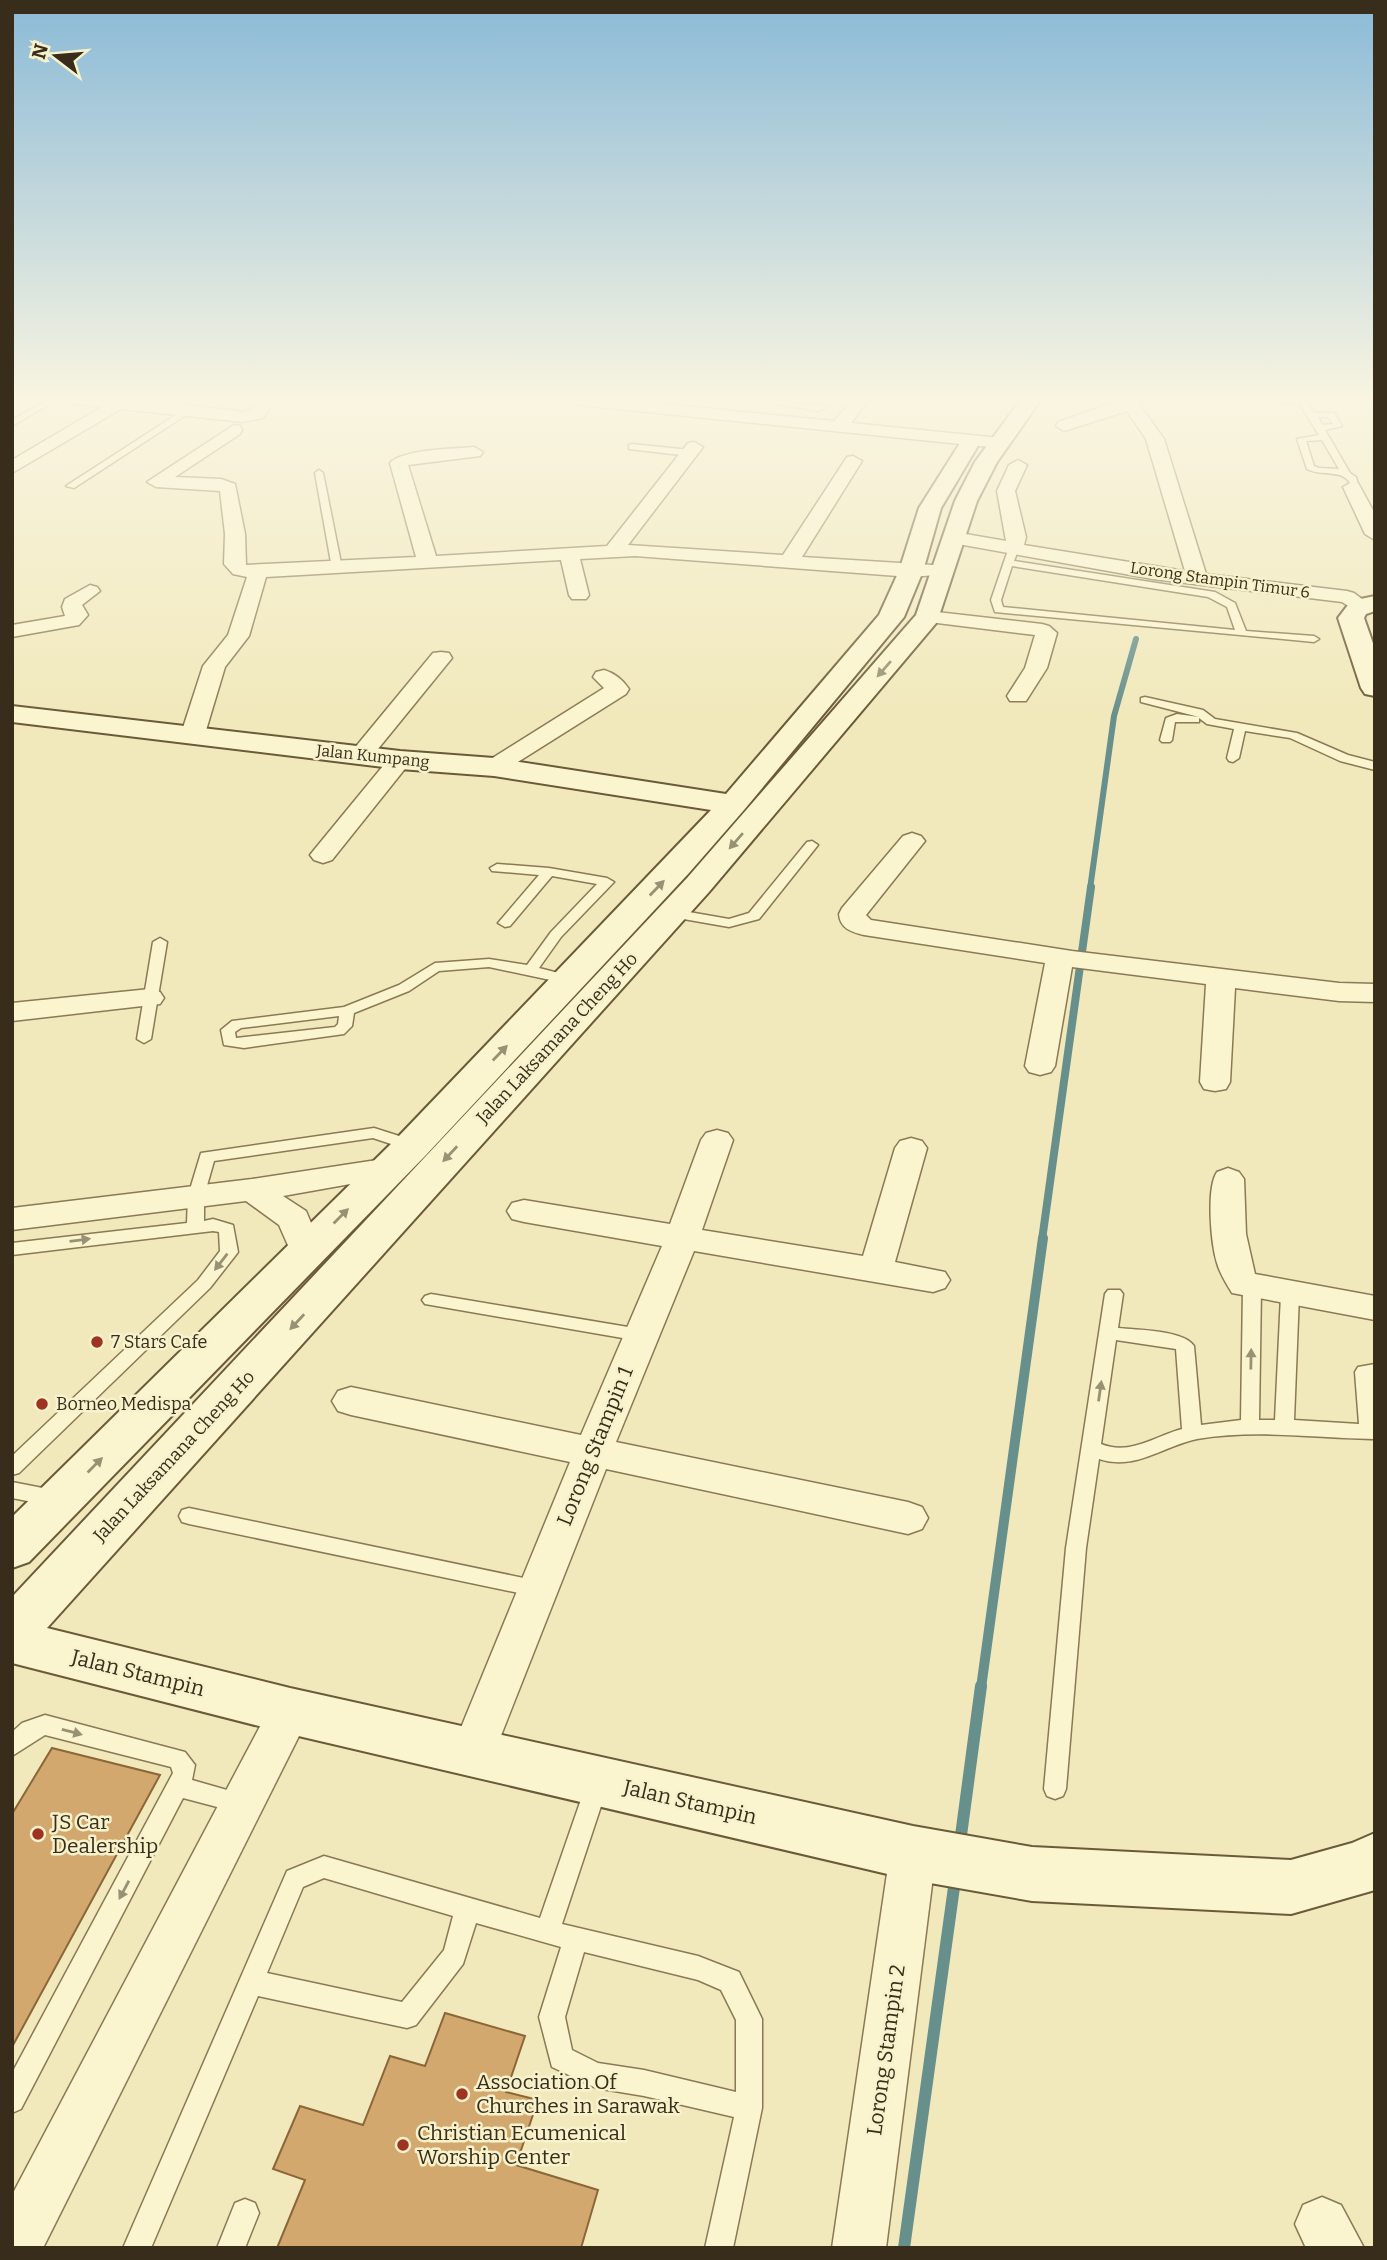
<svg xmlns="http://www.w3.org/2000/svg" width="1387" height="2260" font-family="Bitter,serif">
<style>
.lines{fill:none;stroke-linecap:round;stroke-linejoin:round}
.stream-far3{stroke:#67908c;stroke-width:6}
.stream-far2{stroke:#67908c;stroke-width:8}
.stream-far1{stroke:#67908c;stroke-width:10}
.stream{stroke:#67908c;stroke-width:12}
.building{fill:#d2a86e;stroke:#8b6638;stroke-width:2}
.lane-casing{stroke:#8a7954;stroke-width:3}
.street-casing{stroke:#8a7954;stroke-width:3}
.secondary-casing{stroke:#6b5a38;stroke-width:4}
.lane{fill:#fbf5cf;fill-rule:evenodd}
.street{fill:#fbf5cf;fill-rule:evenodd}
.secondary{fill:#fbf5cf;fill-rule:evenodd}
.oneway{fill:#999174}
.poi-dot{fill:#9d3320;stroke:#f8f2cc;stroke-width:2.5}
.labels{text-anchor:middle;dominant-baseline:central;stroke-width:5;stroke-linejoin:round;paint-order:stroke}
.far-street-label{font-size:16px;fill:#372d1a;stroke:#f8f2cc}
.street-label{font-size:18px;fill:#372d1a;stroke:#f8f2cc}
.poi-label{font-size:18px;fill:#372d1a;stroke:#f8f2cc;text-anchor:start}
.near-street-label{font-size:21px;fill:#372d1a;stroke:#f8f2cc}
.near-poi-label{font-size:21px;fill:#372d1a;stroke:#f8f2cc;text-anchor:start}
</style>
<rect width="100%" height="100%" fill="#f1e9bc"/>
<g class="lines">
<path class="stream-far3" d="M1090 889 1114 716 1136 639"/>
<path class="stream-far2" d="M1042 1240 1091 887"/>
<path class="stream-far1" d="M981 1688 1043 1238"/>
<g class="stream">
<path d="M960 1843 981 1686"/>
<path d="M904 2248 955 1880"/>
</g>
</g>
<g class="building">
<path d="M52 1748 160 1775 12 2047V1814Z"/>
<path d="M445 2013 525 2036 506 2092 538 2100 516 2165 598 2190 581 2248H277L305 2180 273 2169 300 2106 363 2125 390 2056 425 2066Z"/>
</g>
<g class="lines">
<g class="lane-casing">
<g id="lane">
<path d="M51 398H60L12 426V420Z"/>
<path d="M833 398H842L819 411 769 403 773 401 818 406Z"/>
<path d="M1278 398H1303L1314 413H1334L1342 426 1325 430 1350 473 1356 477 1359 488 1349 489 1347 487 1351 485C1344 468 1321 477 1307 469L1297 439 1319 435 1299 403H1281ZM1318 417H1328L1333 424 1322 425ZM1322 440 1339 469 1319 468 1314 466 1306 441Z"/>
<path d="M185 409 192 411 74 488 66 486Z"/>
<path d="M632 444 690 450 694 453 690 456 629 449V445Z"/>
<path d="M319 470 323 473 342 568 337 571 332 568 315 473Z"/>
<path d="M1012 550 1017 553 1014 561 1215 592 1235 603 1246 631 1314 636 1319 639 1314 642 995 612 991 600 1007 553ZM1012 566 1208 597 1227 607 1235 630 1003 607 1001 600Z"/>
<path d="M1145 697 1203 710 1215 719 1297 733 1348 755 1375 762V770L1340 761 1290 738 1245 731 1239 758 1233 762 1229 761 1227 758 1234 729 1207 724 1199 718V722H1175L1172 740 1170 742H1162L1160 740 1166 718 1177 714 1199 717 1141 702V698Z"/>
<path d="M812 841 818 845 759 919 729 927 672 917 665 913 672 909 729 919 749 913 807 842Z"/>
<path d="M497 864 549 868 607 878 614 882 561 937 539 968 574 977 576 980 574 983 569 984 489 967 439 971 409 991 354 1013 352 1026 344 1034 244 1048 224 1045 221 1030 232 1021 344 1007 399 985 435 963 489 959 527 965 551 932 597 884 552 876 510 926 505 927 498 923 539 875 492 871 490 868ZM339 1016 338 1024 335 1027 236 1038 235 1032 241 1028Z"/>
<path d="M160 938 167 942 151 1039 144 1043 137 1039 153 942Z"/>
<path d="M374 1128 418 1142 420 1146 412 1151 373 1138 214 1161 204 1196V1221L213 1219 233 1225 238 1252 235 1256 210 1288 19 1473 12 1475V1456L198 1280 220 1251 219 1232 213 1231 12 1255V1243L187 1223 188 1196 201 1153Z"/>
<path d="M1252 1282 1258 1284 1261 1288 1259 1420H1275L1281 1295 1284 1291H1296L1299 1295 1294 1420 1359 1424 1355 1372 1358 1367 1375 1364V1439C1315 1438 1257 1429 1197 1439 1163 1446 1136 1471 1099 1459L1086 1548 1066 1789 1063 1796 1055 1799 1047 1796 1044 1789 1066 1548 1105 1294 1108 1290H1120L1123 1294 1118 1328C1137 1330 1184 1330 1194 1346L1201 1425 1241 1420 1243 1288 1246 1284ZM1116 1340 1176 1349 1182 1429C1155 1436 1130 1456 1101 1444Z"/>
<path d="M431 1294 640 1329 646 1330 649 1335 646 1340 640 1341 425 1304 422 1300 425 1296Z"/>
<path d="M12 1482 58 1491 65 1494 68 1499 65 1504 58 1507 12 1498Z"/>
<path d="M189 1508 538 1581 545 1583 548 1589 545 1595 538 1597 189 1524 182 1522 179 1516 182 1510Z"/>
<path d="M45 1715 185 1752 195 1765 192 1780 248 1796 251 1803 248 1810 240 1813 183 1798 21 2109 12 2113V2073L173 1773 171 1767 45 1735 12 1756V1732L22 1723Z"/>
<path d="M597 1775 605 1778 608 1785 562 1924 698 1956 739 1972 762 2019V2108L733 2248H705L734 2117 644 2096 596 2088 552 2067 539 2017 561 1947 476 1923 463 1964 416 2025 407 2028 258 1996 151 2248H123L287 1871 324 1856 540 1918 586 1785 589 1778ZM324 1878 453 1916 444 1950 402 2002 267 1973 303 1887ZM584 1952 698 1980 721 1990 736 2020V2092L644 2070 598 2063 572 2050 565 2017Z"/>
<path d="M245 2199 255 2203 259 2213 245 2248H217L235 2203Z"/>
</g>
</g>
<g class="street-casing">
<g id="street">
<path d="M60 398H131L243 412 251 410 261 398H277L263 418 243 422 121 409 12 473V460L102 407 68 403Z"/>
<path d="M572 398H605L834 421 854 398H870L851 423 1000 438 1009 443 1000 448 579 405 573 403Z"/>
<path d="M1127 398H1143L1139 404 1164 439 1206 574 1347 591 1354 593 1370 605 1367 609H1353L1342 602 1153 579 947 542 944 538 947 534 954 532 1006 541 997 491 1009 465 1018 460 1027 465 1015 491 1026 537 1024 545 1185 571 1146 439 1127 411 1064 431 1056 426 1058 422Z"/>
<path d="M234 425 240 426 242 430 240 434 175 477 221 479 235 484 245 534 246 565 416 557 390 463C402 449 455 449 474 447L483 452 480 456 408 465 436 556 607 546 688 443 694 442 703 447 628 545 783 555 847 457 853 456 862 461 802 557 949 566 952 570 949 574 911 577 635 556 580 559 589 595 586 599H572L569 595 561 560 266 577 249 636 225 667 204 737 200 742H184L180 737 203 666 228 635 247 577 233 574 224 564 225 534 220 491 156 487 147 482Z"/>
<path d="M1352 482 1358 483 1375 514V540L1365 534 1343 487Z"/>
<path d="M90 585 97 587 100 591 82 605 88 615 79 625 12 637V625L65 616 62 607 65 599Z"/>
<path d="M928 611 1042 624 1049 626 1057 633 1047 668 1026 701H1010L1007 696 1025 668 1035 635 921 621 918 617 921 613Z"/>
<path d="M441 652 449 653 452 658 369 760H353L349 755 353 750 433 653Z"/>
<path d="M604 670C614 673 623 680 629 689L626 694 502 772 494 774 486 772 482 767 486 762 604 688 593 677 596 672Z"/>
<path d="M400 753 408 755 412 760 332 860 323 863 314 860 310 855 314 850 392 755Z"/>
<path d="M912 833 921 836 925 841 866 915 871 920 1072 951 1339 983 1375 984V1002L1339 1001 1235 988 1230 1082 1226 1089 1215 1091 1204 1089 1200 1082 1206 984 1072 967 1055 1066 1051 1072 1040 1075 1029 1072 1025 1066 1045 963 864 935C851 932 840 928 839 914L842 908 903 836Z"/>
<path d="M150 989 160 992 164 998 160 1004 12 1021V1003Z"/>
<path d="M717 1130 728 1133 733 1140 702 1230 863 1256 895 1148 900 1141 911 1138 922 1141 927 1148 895 1262 945 1272 950 1280 945 1288 933 1292 694 1251 616 1442 908 1502 922 1507 928 1518 922 1529 908 1534 606 1469 489 1766 473 1772 457 1766 451 1752 570 1462 351 1415 338 1411 332 1401 338 1391 351 1387 581 1435 662 1246 524 1222 512 1219 507 1211 512 1203 524 1200 670 1224 701 1140 706 1133Z"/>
<path d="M390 1158 401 1161 406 1168 401 1175 283 1196 306 1211 323 1251 318 1259 306 1263 294 1259 279 1225 246 1201 12 1230V1208L252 1179Z"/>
<path d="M1228 1168 1239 1172 1244 1179 1246 1234 1255 1274 1375 1296V1320L1232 1293C1226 1283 1220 1274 1217 1263 1211 1244 1206 1188 1217 1172Z"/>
<path d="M290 1692 305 1698 312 1711 305 1724 43 2248H12V2195L275 1698Z"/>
<path d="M913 1831 929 1838 936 1853 886 2248H832L890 1853 897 1838Z"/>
<path d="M1322 2197 1341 2205 1364 2248H1306L1295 2224 1303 2205Z"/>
</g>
</g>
<g class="secondary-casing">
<g id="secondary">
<path d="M1022 398H1042L997 462 977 501 937 622 709 892 47 1628 290 1688 913 1826 1032 1847 1291 1860 1352 1843 1375 1833V1890L1291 1914 1032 1901 913 1880 290 1734 12 1663V1597L687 878 916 615 955 501 975 462Z"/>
<path d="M969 438 976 440 979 444 941 508 923 571 904 617 744 810 689 873 426 1155 29 1562 12 1568V1517L398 1137 711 810 494 776 400 769 12 722V706L400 751 494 758 726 794 879 615 899 571 919 508 962 440Z"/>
<path d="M1375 596V611L1366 614 1364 618 1375 649V696L1365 694 1361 688 1338 618 1351 601Z"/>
</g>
</g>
<use href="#lane" class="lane"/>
<use href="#street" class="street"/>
<use href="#secondary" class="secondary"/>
</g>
<defs><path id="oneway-solid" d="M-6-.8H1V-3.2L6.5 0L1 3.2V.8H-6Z" transform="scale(1.75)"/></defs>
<g class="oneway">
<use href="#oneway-solid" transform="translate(884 669) rotate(131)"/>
<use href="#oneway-solid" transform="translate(736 841) rotate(131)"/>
<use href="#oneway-solid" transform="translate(657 888) rotate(-46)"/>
<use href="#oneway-solid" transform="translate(500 1053) rotate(-46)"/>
<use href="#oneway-solid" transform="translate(450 1154) rotate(133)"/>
<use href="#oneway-solid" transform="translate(341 1216) rotate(-45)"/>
<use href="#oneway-solid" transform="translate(80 1240) rotate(-7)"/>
<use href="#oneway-solid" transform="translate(221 1262) rotate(128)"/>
<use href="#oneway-solid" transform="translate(297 1322) rotate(133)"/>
<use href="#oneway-solid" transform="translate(1251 1359) rotate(-89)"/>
<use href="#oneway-solid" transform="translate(1100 1391) rotate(-82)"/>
<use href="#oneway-solid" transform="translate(95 1465) rotate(-45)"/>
<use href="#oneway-solid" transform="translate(72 1732) rotate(15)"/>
<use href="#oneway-solid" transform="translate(124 1890) rotate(118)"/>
</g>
<linearGradient id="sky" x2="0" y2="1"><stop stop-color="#8bbad7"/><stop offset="0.56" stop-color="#f9f5e1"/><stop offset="1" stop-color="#f9f5e1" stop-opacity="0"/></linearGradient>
<rect width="1387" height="714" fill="url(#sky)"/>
<g class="poi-dot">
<circle cx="97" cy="1342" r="7"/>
<circle cx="42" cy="1404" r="7"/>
<circle cx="38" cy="1834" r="7"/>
<circle cx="462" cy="2094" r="7"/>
<circle cx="403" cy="2145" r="7"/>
</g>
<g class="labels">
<g class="far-street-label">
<text transform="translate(1220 580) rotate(8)">Lorong Stampin Timur 6</text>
<text transform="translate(373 756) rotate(6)">Jalan Kumpang</text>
</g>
<g class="street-label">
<text transform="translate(557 1038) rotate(-47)">Jalan Laksamana Cheng Ho</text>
<text transform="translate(174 1456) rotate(-47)">Jalan Laksamana Cheng Ho</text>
</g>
<g class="poi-label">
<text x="111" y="1342">7 Stars Cafe</text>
<text x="56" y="1404">Borneo Medispa</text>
</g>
<g class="near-street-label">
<text transform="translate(595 1446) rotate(-68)">Lorong Stampin 1</text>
<text transform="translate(138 1673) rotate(14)">Jalan Stampin</text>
<text transform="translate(690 1802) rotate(13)">Jalan Stampin</text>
<text transform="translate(886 2050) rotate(-82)">Lorong Stampin 2</text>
</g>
<g class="near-poi-label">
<text x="52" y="1822">JS Car<tspan x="52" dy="24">Dealership</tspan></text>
<text x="476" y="2082">Association Of<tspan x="476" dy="24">Churches in Sarawak</tspan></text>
<text x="417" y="2133">Christian Ecumenical<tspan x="417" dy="24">Worship Center</tspan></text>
</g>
</g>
<rect width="1387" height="2260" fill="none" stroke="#372d1a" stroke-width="28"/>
<g transform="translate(56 56) rotate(286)" stroke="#f8f2cc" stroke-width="5" paint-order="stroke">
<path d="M0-5L12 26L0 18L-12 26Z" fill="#372d1a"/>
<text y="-10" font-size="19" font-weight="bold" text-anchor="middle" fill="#372d1a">N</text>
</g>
</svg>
